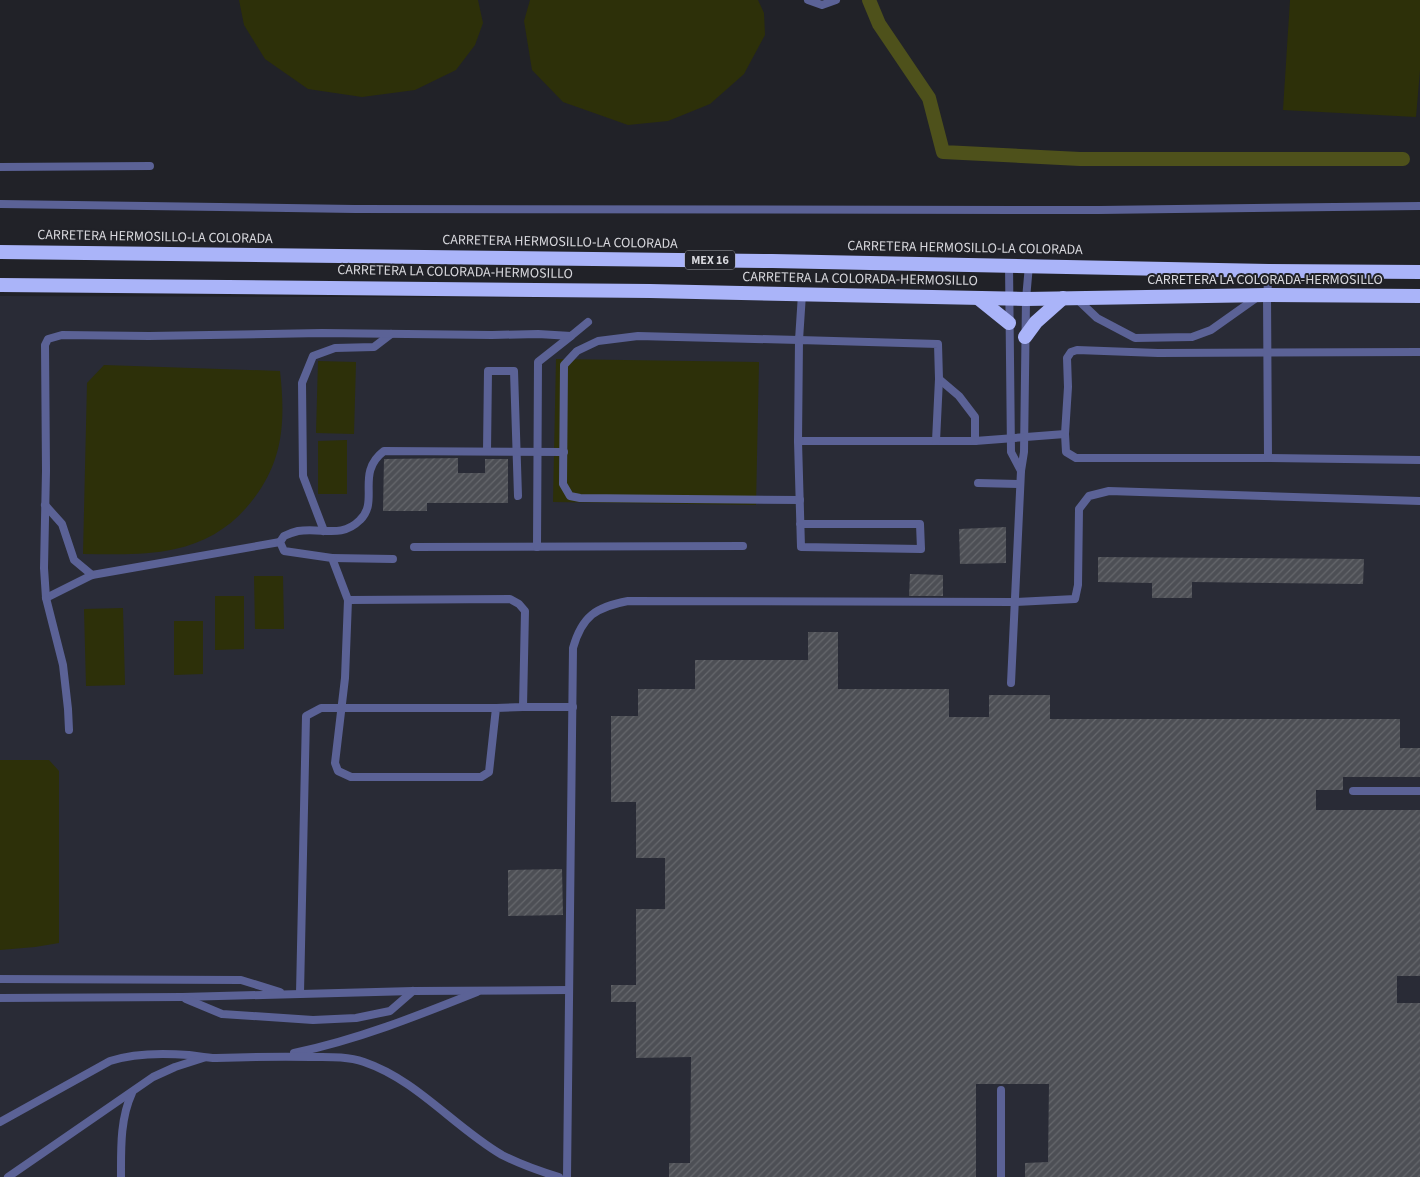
<svg xmlns="http://www.w3.org/2000/svg" width="1420" height="1177" font-family="'Source Sans 3',sans-serif">
<style>
.built{fill:#292b36}
.green{fill:#2d3009}
.lines{fill:none;stroke-linecap:round;stroke-linejoin:round}
.canal{stroke:#4e511b;stroke-width:14}
.building{fill:url(#building-hatch)}
.service{stroke:#5b6296;stroke-width:8}
.trunk{stroke:#aab4f9;stroke-width:14}
.labels{text-anchor:middle;dominant-baseline:central;stroke-width:4;stroke-linejoin:round;paint-order:stroke}
.shield{fill:#212228;stroke:#a0a1a6;stroke-width:1}
.shield-label{font-size:12px;font-weight:bold;fill:#d7d7dc}
.street-label{font-size:14px;fill:#d7d7dc;stroke:#212228}
</style>
<defs>
<pattern id="building-hatch" width="6" height="6" patternUnits="userSpaceOnUse" patternTransform="scale(1.25)"><rect width="6" height="6" fill="#4d4f55"/><path d="M-1 1l2-2M0 6l6-6M5 7l2-2" fill="none" stroke="#66686d"/></pattern>
</defs>
<rect width="100%" height="100%" fill="#212228"/>
<path class="built" d="M0 296 1420 300V1177H0Z"/>
<g class="green">
<path d="M239 0H478L483 23 475 45 456 70 415 90 362 97 308 89 265 59 244 25Z"/>
<path d="M530 0H758L764 13 765 35 744 74 710 104 668 121 628 125 563 102 532 70 524 21Z"/>
<path d="M1290 0H1420V70L1416 117 1283 110Z"/>
<path d="M556 359 759 362 756 505 553 502Z"/>
<path d="M318 361 356 362 354 434 316 433Z"/>
<path d="M104 365 280 371C286 425 283 466 246 508 228 529 203 543 175 549 145 556 113 554 83 554L87 383Z"/>
<path d="M347 440V494H318V441Z"/>
<path d="M254 576H283L284 629H255Z"/>
<path d="M244 596V649L215 650V596Z"/>
<path d="M123 608 125 685 86 686 84 609Z"/>
<path d="M174 621H203V674L174 675Z"/>
<path d="M0 760H49L59 771V943L35 947 0 950Z"/>
</g>
<g class="lines">
<path class="canal" d="M869 0 879 24 929 98 943 152 1080 159H1403"/>
</g>
<g class="building">
<path d="M458 458V473H485V459H508V503H427V511H383L384 459Z"/>
<path d="M1006 527V563L960 564 959 529Z"/>
<path d="M1098 557 1364 559 1363 584 1192 582V598H1152V583L1098 582Z"/>
<path d="M910 574 943 575V596H909Z"/>
<path d="M808 632H838V689H949V717H989V695H1050V719H1400V748H1420V777H1343V790H1316V810H1420V976H1397V1003H1420V1177H1025V1163L1048 1162 1049 1084H976V1177H669V1163H690L691 1057 636 1058V1002H611V985H636V909H665V858H636V802H611V716H638V689H695V660H808Z"/>
<path d="M562 869 563 915 508 916V870Z"/>
</g>
<g class="lines">
<g class="service">
<path d="M808 0 822 5 836 0"/>
<path d="M0 167 150 166"/>
<path d="M0 204 355 209 1099 210 1420 206"/>
<path d="M1009 265 1011 452 1021 471 1024 452 1026 299 1029 265"/>
<path d="M1077 299 1097 318 1135 338 1192 337 1211 330 1259 296"/>
<path d="M1420 352 1158 353 1077 350 1071 352 1067 358 1068 387 1065 434 1066 452 1076 458H1268L1420 460"/>
<path d="M798 441H975L1065 434"/>
<path d="M936 441 939 379"/>
<path d="M487 451 488 371H514L518 496"/>
<path d="M1268 458 1267 295 1269 271"/>
<path d="M978 483 1020 484"/>
<path d="M800 500 580 498 570 496 563 484 564 365 577 351 598 341 638 336 799 340 802 294"/>
<path d="M45 505 62 524 74 560 92 575"/>
<path d="M800 524H920L921 549 801 547 798 441 799 340 938 344 939 379 959 396 975 417V441"/>
<path d="M324 531 303 476 302 383 313 356 335 348 374 347 391 334"/>
<path d="M414 547 743 546"/>
<path d="M537 547 538 362 571 336"/>
<path d="M332 558 393 559"/>
<path d="M46 598 92 575 280 542"/>
<path d="M348 600 510 599 519 604 525 611 523 707 496 708 489 772 481 777H351L338 771 335 763 345 678 348 600 332 558 284 551 280 542 284 536C288 534 294 532 298 531 322 527 341 539 360 520 380 501 355 473 384 451L564 452"/>
<path d="M1011 683 1021 471"/>
<path d="M523 707H573"/>
<path d="M69 730 68 709 63 665 46 598 44 568 46 471 45 345 48 339 62 335 149 336 322 333 492 335 538 334 571 336 588 322"/>
<path d="M1353 791H1420"/>
<path d="M0 979 241 980 280 992"/>
<path d="M300 993 306 716 321 708H496"/>
<path d="M0 998 182 997 413 991 569 990"/>
<path d="M186 999 222 1014 313 1020 356 1018 390 1011 413 991"/>
<path d="M294 1053C357 1040 417 1016 477 992"/>
<path d="M1001 1090V1177"/>
<path d="M0 1122 110 1061C134 1053 164 1053 189 1055 198 1056 207 1058 216 1058 247 1057 279 1056 311 1057 328 1057 347 1056 364 1062 417 1080 454 1127 502 1155 520 1164 539 1171 559 1177"/>
<path d="M8 1177 153 1077 175 1067 203 1058"/>
<path d="M121 1177C121 1149 120 1119 132 1093"/>
<path d="M567 1177 573 648C582 616 596 607 628 601L1014 602 1075 599 1078 585 1079 509 1089 496 1109 491 1420 501"/>
</g>
<g class="trunk">
<path d="M0 252 772 261 1269 271 1420 272"/>
<path d="M0 285 650 291 1026 299 1267 295 1420 296"/>
<path d="M978 298 1009 323"/>
<path d="M1025 337 1036 322 1063 298"/>
</g>
</g>
<g class="labels">
<rect class="shield" x="685" y="250.5" width="50" height="19" rx="4"/>
<g class="shield-label">
<text x="710" y="260">MEX 16</text>
</g>
<g class="street-label">
<text transform="translate(155 237) rotate(1)">CARRETERA HERMOSILLO-LA COLORADA</text>
<text transform="translate(560 242) rotate(1)">CARRETERA HERMOSILLO-LA COLORADA</text>
<text transform="translate(965 248) rotate(1)">CARRETERA HERMOSILLO-LA COLORADA</text>
<text transform="translate(455 272) rotate(1)">CARRETERA LA COLORADA-HERMOSILLO</text>
<text transform="translate(860 279) rotate(1)">CARRETERA LA COLORADA-HERMOSILLO</text>
<text x="1265" y="280">CARRETERA LA COLORADA-HERMOSILLO</text>
</g>
</g>
</svg>
